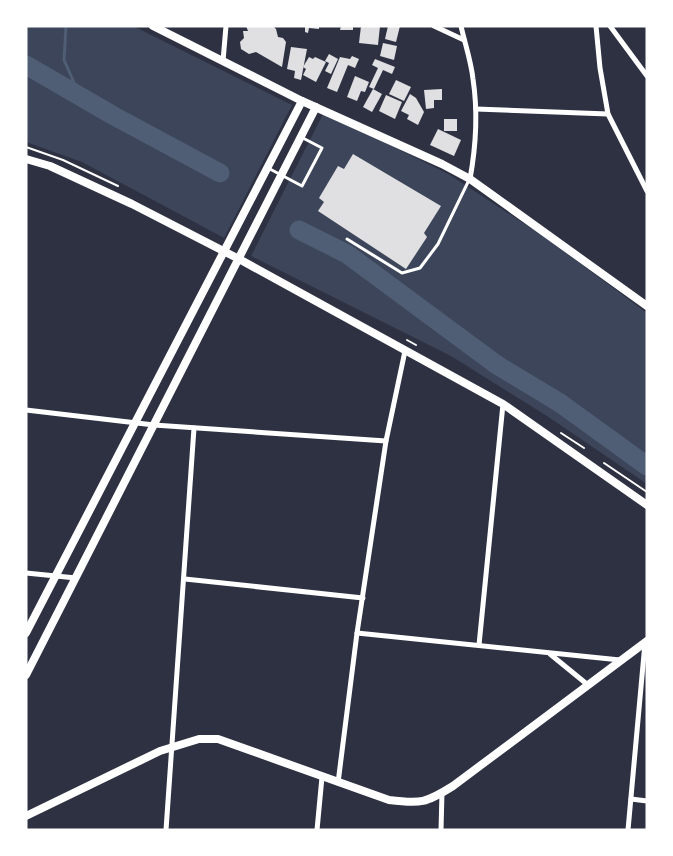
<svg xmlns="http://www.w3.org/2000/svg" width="673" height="856" font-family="'Archivo Narrow',sans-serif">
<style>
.green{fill:#3c4559}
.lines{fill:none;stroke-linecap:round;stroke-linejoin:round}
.stream{stroke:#4f5d75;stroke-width:3}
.river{stroke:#4f5d75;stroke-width:19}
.building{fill:#e0e0e3}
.path{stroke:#fff;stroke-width:2}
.service{stroke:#fff;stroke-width:3}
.minor{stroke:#fff;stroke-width:5}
.tertiary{stroke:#fff;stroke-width:8}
</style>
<rect width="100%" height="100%" fill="#2d3142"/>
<g class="green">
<path d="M26 26H133L292 105 224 238 82 162 26 142Z"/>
<path d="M324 112 450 175 546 238 647 313V484L547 416 451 356 251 256Z"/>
</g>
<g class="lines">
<path class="stream" d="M66 26 64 60 80 96"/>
<g class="river">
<path d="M26 65 114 116 220 173"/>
<path d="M299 230 347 254 497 365 560 403 647 466"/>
</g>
</g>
<g class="building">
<path d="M246 26H273L276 29 278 37 283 38 286 42 282 67 256 52 249 54 241 49 240 42 244 38 243 31H248Z"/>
<path d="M305 26H319V29L309 28 308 33 305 32Z"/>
<path d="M341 26H353V30H340Z"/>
<path d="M361 26H380L378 45 359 43Z"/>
<path d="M388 26H400L396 42 385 39Z"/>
<path d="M383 43 397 46 394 60 380 56Z"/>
<path d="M291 47 307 49 301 80 294 78 295 71 287 69Z"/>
<path d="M329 54 338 59 331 74 325 71 329 63 325 61Z"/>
<path d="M352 56 359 59 355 68 348 65 337 92 327 88 340 57 350 59Z"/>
<path d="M309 57 313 59 315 57 326 62 316 82 303 75 306 69 303 67Z"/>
<path d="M375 59 395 67 392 74 383 70 374 89 369 87 378 68 372 65Z"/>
<path d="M355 76 369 82 365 92 361 91 357 101 347 97Z"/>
<path d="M396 80 411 87 404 101 389 94Z"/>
<path d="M373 89 382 94 372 112 363 107Z"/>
<path d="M442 89V100H434V108L426 109 424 90Z"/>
<path d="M410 94 416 98 424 112 418 125 407 119 409 115 401 111Z"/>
<path d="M386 95 402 102 395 119 379 111Z"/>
<rect x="444" y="119" width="13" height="12"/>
<path d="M438 129 461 140 454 156 430 145Z"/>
<path d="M353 154 441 206 424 233 427 237 406 269 318 211 324 202 319 198 338 166 344 169Z"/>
</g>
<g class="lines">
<g class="path">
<path d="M26 147 63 160 118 186"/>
<path d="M407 340 416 345"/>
<path d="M561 433 584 448"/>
<path d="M604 463 647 492"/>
</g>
<g class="service">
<path d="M268 168 302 186 322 148 301 137"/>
<path d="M347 239 402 273 420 268 438 244 469 180"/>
</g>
<g class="minor">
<path d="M434 26 464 40"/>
<path d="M461 26C465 44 471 61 473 79 478 112 476 146 470 179"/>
<path d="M596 26 600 68 608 114 647 191"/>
<path d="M610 26 647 76"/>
<path d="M223 61 226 26"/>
<path d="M476 109 608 114"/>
<path d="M26 410 154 425 386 441"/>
<path d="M26 573 76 578"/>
<path d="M185 579 363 598"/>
<path d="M357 633 620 660"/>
<path d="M479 645 503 404"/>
<path d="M550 654 588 685"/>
<path d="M338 783 357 633 386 441 405 351"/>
<path d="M631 799 647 801"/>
<path d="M166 830 194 428"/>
<path d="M317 830 322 777"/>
<path d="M441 830 442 792"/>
<path d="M628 830 645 643"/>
</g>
<g class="tertiary">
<path d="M153 26 302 101 442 164 470 179 647 306"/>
<path d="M26 159 50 166 132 204 239 259 503 404 647 505"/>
<path d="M26 633 302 101"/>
<path d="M26 675 316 107"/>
<path d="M26 816 160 751 199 739H218L389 800C421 804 426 803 453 786L647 641"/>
</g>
</g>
<rect width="673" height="856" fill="none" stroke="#ffffff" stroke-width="55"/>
</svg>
